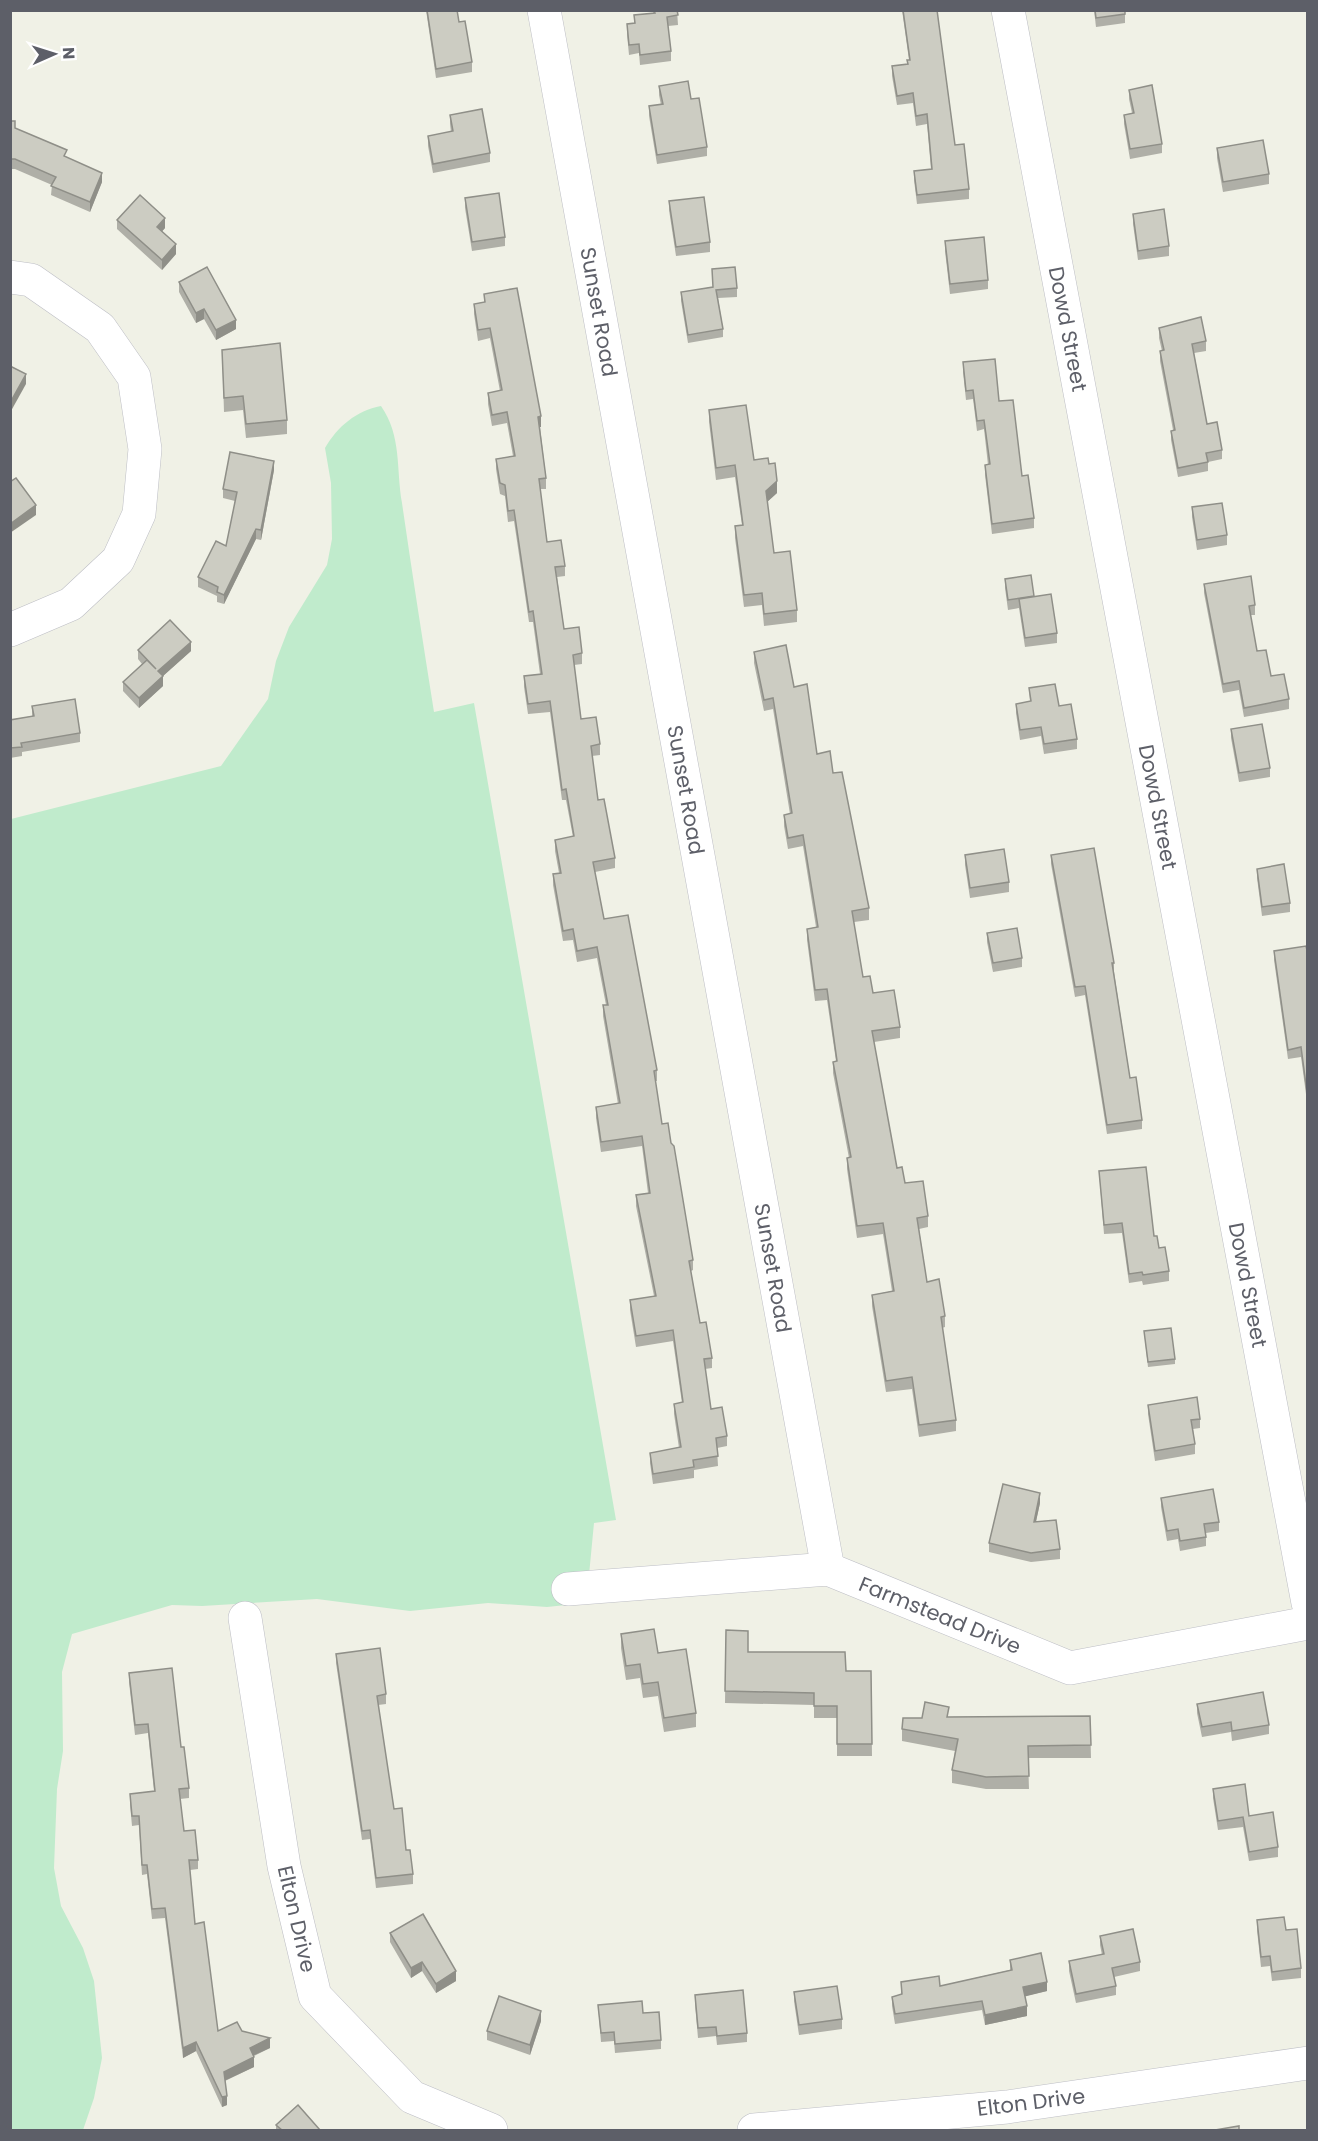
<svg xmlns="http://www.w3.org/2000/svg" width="1318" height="2141" font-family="Poppins,sans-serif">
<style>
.green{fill:#c0ebcc}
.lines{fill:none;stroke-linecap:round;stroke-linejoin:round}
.minor-casing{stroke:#bdbec5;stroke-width:34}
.minor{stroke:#fff;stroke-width:33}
.wall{fill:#afafa7}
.shaded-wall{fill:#8f8f88}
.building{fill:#ccccc2;stroke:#8f8f88;stroke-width:1.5}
.labels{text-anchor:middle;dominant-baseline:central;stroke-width:5;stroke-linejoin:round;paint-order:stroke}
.street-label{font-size:21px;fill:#5d5f68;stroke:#fff}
</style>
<rect width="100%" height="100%" fill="#f0f1e6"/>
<path class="green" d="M381 406C402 436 396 469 402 503 412 573 423 642 434 712L474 703 616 1520 594 1523 589 1575 583 1594 566 1605 547 1607 488 1603 410 1611 317 1599 202 1606 172 1605 72 1634 62 1672 63 1751 57 1789 54 1868 61 1906 83 1948 94 1981 102 2058 94 2098 83 2130H11V819L221 766 268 699 276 661 289 627 327 565 332 539 331 483 325 448C338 426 356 411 381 406Z"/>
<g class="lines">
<g class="minor-casing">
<g id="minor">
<path d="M544 10 828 1569"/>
<path d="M1008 10 1308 1603"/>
<path d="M10 277 31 280 100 328 134 377 145 449 139 514 118 560 71 604 10 630"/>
<path d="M568 1589 828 1569 1070 1668 1308 1623"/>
<path d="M245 1618 284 1866 315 1996 412 2097 491 2130"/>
<path d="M754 2130 1007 2107 1308 2063"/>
</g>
</g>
<use href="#minor" class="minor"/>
</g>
<g class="wall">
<path d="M426 10H457L459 22 472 62V72L436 78Z"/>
<path d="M653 10H677L678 25 668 26 671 51V61L640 65 639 53 629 55 627 34V24L634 23V15L653 13Z"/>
<path d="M902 10H937L955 145 969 189V199L917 204 914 180V171L931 169 927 124 916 126 913 103 897 105 892 76V66L907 64V60H909Z"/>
<path d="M1094 10H1125V23L1096 27Z"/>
<path d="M659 86 707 147V156L657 164 649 116V106L661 105 659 95Z"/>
<path d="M1129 90 1162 144V153L1130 159 1124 124V115L1132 113 1129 99Z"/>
<path d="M450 115 490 153V162L433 173 428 146V136L451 132 450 124Z"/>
<path d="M10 121 15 128 67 157 102 182 90 212 51 195 52 185 15 169H10Z"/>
<path d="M1217 148 1269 174V184L1223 192 1217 158Z"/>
<path d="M465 198 505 237V246L472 251 465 208Z"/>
<path d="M669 201 710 242V252L676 256 669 210Z"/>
<path d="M1133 214 1169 246V256L1138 260 1133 224Z"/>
<path d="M117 220 165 228 162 231 176 254 162 270 117 229Z"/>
<path d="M945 241 988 280V289L950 294 945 251Z"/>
<path d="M712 269 737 288V297L718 298 723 329V337L688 343 681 301V292L713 287Z"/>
<path d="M179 282 236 329 216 340 204 319 196 323 179 292Z"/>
<path d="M484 294 541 427H540L546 478V489H540L547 542 565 566V576L557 577 564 629 582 653V664L574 665 581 719 600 744V755L592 756 598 800 615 858V868L595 872 604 919 657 1070V1081H655L662 1124 671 1143 693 1260V1270L691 1271 700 1323 712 1358V1368L705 1369 711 1409 727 1436V1446L717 1448 718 1466 694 1470V1478L653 1484 650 1463V1453L679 1448 674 1414V1404L682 1403 673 1341 636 1347 630 1310V1300L654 1296 636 1206V1195L648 1193 642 1146 601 1152 596 1118V1107L618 1104 603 1016V1005H606L597 958 577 962 573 940 563 941 553 885V874L559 873 555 851V840L573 837 566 800H562L550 712 528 714 524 687V676L540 674 533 622H529L514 521 508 522 505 496 500 494 496 469V459L513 456 507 423 492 426 488 404V393L500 391 490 338 478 341 474 314V304L484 302Z"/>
<path d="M1159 328 1206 341V351L1194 353 1207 424 1222 450V459L1208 462V471L1178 477 1171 440V431L1173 430 1160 361V351H1162L1159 338Z"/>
<path d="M222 350 287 420V434L246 438 243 410 224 412Z"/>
<path d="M963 362 999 401 1034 518V528L992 534 985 475V465H988L984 429 977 431 973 399 966 400 963 372Z"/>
<path d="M709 410 754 460 769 464 777 493 767 502 774 553 797 610V622L764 626 762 605 744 607 735 538V526L742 525 735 477 716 480 709 422Z"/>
<path d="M274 470 261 540 256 539 224 604 217 602V596L198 587V577L226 546 235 501 223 498V489Z"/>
<path d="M1192 507 1227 535V545L1197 550 1192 517Z"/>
<path d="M1005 579 1034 597 1057 633V643L1025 647 1019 608 1008 610 1005 588Z"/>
<path d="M1204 584 1255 605V615H1250L1257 651 1271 676 1289 699V709L1244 717 1239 690 1223 693 1204 593Z"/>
<path d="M138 650 191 651 163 676V686L139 708 123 691V682L142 664 138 659Z"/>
<path d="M754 652 794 687 817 754 833 773 869 908V920L854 922 863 977 873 993 900 1027V1038L874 1042 897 1168 905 1183 928 1216V1227L919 1229 927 1282 945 1316V1327L942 1328 956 1420V1431L919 1437 912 1389 886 1392 872 1306V1295L892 1291 883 1234 857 1238 847 1169V1158H849L833 1073V1062L836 1061 827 1000 815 1001 807 940V929L816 927 803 846 788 849 784 826V815L790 814 773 709 764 711 754 663Z"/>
<path d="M1029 688 1059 706 1077 739V749L1044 754 1041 736 1020 740 1016 713V704L1030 702Z"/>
<path d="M32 706 80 733V742L22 752V756L10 758V720L32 716Z"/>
<path d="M1231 729 1270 768V777L1239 782 1231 738Z"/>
<path d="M965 855 1009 882V892L970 898 965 865Z"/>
<path d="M1051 855 1114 963V972L1130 1078 1142 1120V1129L1107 1134 1085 995 1075 997 1051 864Z"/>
<path d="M1257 869 1290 903V912L1262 916 1257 878Z"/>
<path d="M987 933 1022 958V967L993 972 987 942Z"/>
<path d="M1274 951 1308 954V1109L1301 1057 1288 1059 1274 960Z"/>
<path d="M1099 1171 1154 1236 1169 1271V1281L1143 1285 1142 1281 1129 1283 1122 1233 1104 1234Z"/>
<path d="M1144 1331 1175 1359V1364L1148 1367Z"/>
<path d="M1148 1405 1200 1419V1428L1193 1429 1195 1444V1454L1155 1461 1148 1414Z"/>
<path d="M1161 1498 1219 1522V1531L1206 1533V1546L1180 1551 1178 1539 1167 1541 1161 1507Z"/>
<path d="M1040 1503 1036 1521 1060 1549V1559L1031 1562 989 1552V1543Z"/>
<path d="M726 1630 748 1652 846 1671H871L872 1756H837V1718H814V1705L725 1703Z"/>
<path d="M621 1634 658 1653 696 1713V1727L664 1732 658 1696 643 1698 640 1678 626 1680 621 1648Z"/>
<path d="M336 1654 386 1694V1704L378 1705 394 1809 413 1874V1884L376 1888 370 1839 362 1840 336 1663Z"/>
<path d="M129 1673 181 1747 189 1788V1798L180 1799 184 1831 198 1860V1869L190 1870 195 1924 218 2031H242L270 2048 254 2056V2067L225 2081 227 2105 222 2107 196 2051 183 2058 165 1918 152 1919 147 1874 142 1875 139 1825 132 1826 130 1804V1794L154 1791 148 1733 135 1735 129 1682Z"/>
<path d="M1197 1704 1269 1725V1734L1232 1741 1231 1732 1202 1737 1197 1713Z"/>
<path d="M1090 1716 1091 1758H1028L1029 1789H986L952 1783V1770L955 1751 902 1741V1729L949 1717Z"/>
<path d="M1213 1789 1249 1816 1278 1847V1857L1249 1861 1243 1827 1218 1830 1213 1798Z"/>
<path d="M1257 1920 1286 1930 1301 1968V1978L1272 1981 1270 1966 1261 1967 1257 1930Z"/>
<path d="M390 1933 456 1981 436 1993 422 1971 411 1978 390 1942Z"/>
<path d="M1100 1936 1140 1962V1971L1114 1977 1116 1986V1995L1076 2003 1069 1971V1961L1102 1955 1100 1945Z"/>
<path d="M1010 1960 1047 1991 1025 1996 1027 2016 985 2025 982 2010 895 2024 892 2006V1997L901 1995V1982L940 1986 1010 1970Z"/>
<path d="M794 1992 842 2019V2029L799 2035 794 2001Z"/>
<path d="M695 1995 747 2033V2042L717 2045 716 2036 698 2038 695 2004Z"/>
<path d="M598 2005 643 2013 661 2040V2049L615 2053 614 2041 601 2042Z"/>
<path d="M541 2021 530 2055 487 2040V2031Z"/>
<path d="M276 2125 320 2130H276Z"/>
</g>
<g class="shaded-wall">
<path d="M102 173V182L90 212V202Z"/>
<path d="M165 218V228L157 237V227Z"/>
<path d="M176 244V254L162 270V260Z"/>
<path d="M204 309V319L196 323V313Z"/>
<path d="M236 320V329L216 340V330Z"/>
<path d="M26 374V384L11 411V401Z"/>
<path d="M541 416V427H538V417Z"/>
<path d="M274 461V470L261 540V530Z"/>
<path d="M777 481V493L766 503V491Z"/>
<path d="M36 505V515L10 533V524Z"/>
<path d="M256 529V539L224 604V595Z"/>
<path d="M191 642V651L163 676V686L139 708V698L158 671Z"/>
<path d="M1040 1493V1503L1034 1531V1522Z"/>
<path d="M422 1962V1971L411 1978V1968Z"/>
<path d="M456 1971V1981L436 1993V1984Z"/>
<path d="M1047 1982V1991L1023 1997V1987Z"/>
<path d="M1027 2006V2016L985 2025V2015Z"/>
<path d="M541 2011V2021L530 2055V2045Z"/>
<path d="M270 2038V2048L250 2057V2048Z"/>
<path d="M196 2042V2051L183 2058V2048Z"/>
<path d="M254 2057V2067L224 2081V2072Z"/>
<path d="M227 2096V2105L222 2107V2097Z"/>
</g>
<g class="building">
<path d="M427 10H457L459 22 465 21 472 62 436 69Z"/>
<path d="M654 10H677L678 15 667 17 671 51 640 55 639 44 629 45 627 24 635 23 634 15 655 13Z"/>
<path d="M903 10H937L955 145 964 144 969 189 917 195 914 171 932 169 927 114 916 116 913 93 897 96 892 66 908 64 907 60H910Z"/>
<path d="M1095 10H1125V14L1096 18Z"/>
<path d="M688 81 691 99 699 98 707 147 657 155 649 106 663 104 659 86Z"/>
<path d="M1152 85 1162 144 1130 149 1124 115 1134 113 1129 90Z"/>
<path d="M482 109 490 153 433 164 428 136 453 131 450 115Z"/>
<path d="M10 121H15V128L67 150 64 156 102 173 90 202 51 186 56 177 15 159H10Z"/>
<path d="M1263 140 1269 174 1223 182 1217 148Z"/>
<path d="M499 193 505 237 472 242 465 198Z"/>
<path d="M140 195 165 218 157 227 176 244 162 260 117 220Z"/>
<path d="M704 197 710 242 676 247 669 201Z"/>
<path d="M1164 209 1169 246 1138 251 1133 214Z"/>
<path d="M984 237 988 280 950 284 945 241Z"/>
<path d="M207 267 236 320 216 330 204 309 196 313 179 282Z"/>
<path d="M735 267 737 288 716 290 723 329 688 335 681 292 713 287 712 269Z"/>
<path d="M517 288 541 416 538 417 546 478 539 479 547 542 561 540 565 566 555 567 564 629 579 627 582 653 573 655 581 719 596 717 600 744 591 746 598 800 604 799 615 858 593 862 604 919 628 915 657 1070 654 1071 662 1124 668 1123 671 1143 674 1146 693 1260 689 1261 700 1323 706 1322 712 1358 704 1359 711 1409 722 1407 727 1436 716 1438 718 1456 693 1460 694 1467 653 1474 650 1453 681 1447 674 1404 683 1402 673 1330 636 1336 630 1300 656 1296 636 1195 650 1193 642 1136 601 1142 596 1107 620 1103 603 1005H608L597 947 577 951 573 929 563 931 553 874 561 873 555 840 574 836 566 789 562 790 550 701 528 704 524 676 542 674 533 611 529 612 514 510 508 511 505 485 500 483 496 459 515 456 507 412 492 415 488 393 502 390 490 328 478 330 474 304 485 302 484 294Z"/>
<path d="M1201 317 1206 341 1192 344 1207 424 1217 422 1222 450 1206 453 1208 462 1178 468 1171 431 1175 430 1160 351 1164 350 1159 328Z"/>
<path d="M280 343 287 420 246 424 243 396 224 398 222 350Z"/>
<path d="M995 359 999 401 1013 400 1022 476 1028 475 1034 518 992 524 985 465 990 464 984 420 977 421 973 390 966 391 963 362Z"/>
<path d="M10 366 26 374 11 401H10Z"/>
<path d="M746 405 754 460 768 458 769 464 775 463 777 481 766 491 774 553 790 551 797 610 764 614 762 593 744 595 735 526 743 525 735 465 716 468 709 410Z"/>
<path d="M230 452 274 461 261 530 256 529 224 595 217 592 218 587 198 577 216 541 226 546 237 492 223 489Z"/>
<path d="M16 478 36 505 10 524V482Z"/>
<path d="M1222 503 1227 535 1197 540 1192 507Z"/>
<path d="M1031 575 1034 596 1008 600 1005 579Z"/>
<path d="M1251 576 1255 605 1249 606 1257 651 1266 650 1271 676 1284 674 1289 699 1244 708 1239 681 1223 684 1204 584Z"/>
<path d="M1051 594 1057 633 1025 638 1019 599Z"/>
<path d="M170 620 191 642 158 671 163 676 139 698 123 682 147 660 156 669 138 650Z"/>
<path d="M786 645 794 687 807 684 817 754 830 751 833 773 842 772 869 908 852 911 863 977 870 976 873 993 894 990 900 1027 872 1031 897 1168 902 1167 905 1183 923 1181 928 1216 917 1218 927 1282 939 1279 945 1316 941 1317 956 1420 919 1425 912 1377 886 1381 872 1295 894 1291 883 1223 857 1226 847 1158 851 1157 833 1062 837 1061 827 989 815 990 807 929 818 927 803 835 788 838 784 815 792 813 773 698 764 700 754 652Z"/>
<path d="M1055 684 1059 706 1071 704 1077 739 1044 744 1041 727 1020 730 1016 704 1031 701 1029 688Z"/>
<path d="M75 699 80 733 21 743 22 747 10 748V720L34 716 32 706Z"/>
<path d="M1262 724 1270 768 1239 773 1231 729Z"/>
<path d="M1094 848 1114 963H1112L1130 1078 1136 1077 1142 1120 1107 1125 1085 986 1075 987 1051 855Z"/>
<path d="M1004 849 1009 882 970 888 965 855Z"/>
<path d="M1284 864 1290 903 1262 907 1257 869Z"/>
<path d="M1017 928 1022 958 993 963 987 933Z"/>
<path d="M1306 946 1308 954V1100L1301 1047 1288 1050 1274 951Z"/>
<path d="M1146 1167 1154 1236H1157L1159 1248 1165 1247 1169 1271 1143 1275 1142 1272 1129 1274 1122 1223 1104 1225 1099 1171Z"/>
<path d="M1171 1328 1175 1359 1148 1362 1144 1331Z"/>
<path d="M1197 1397 1200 1419 1191 1420 1195 1444 1155 1451 1148 1405Z"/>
<path d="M1003 1484 1040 1493 1034 1522 1056 1520 1060 1549 1031 1553 989 1543Z"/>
<path d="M1213 1489 1219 1522 1204 1524 1206 1537 1180 1541 1178 1529 1167 1531 1161 1498Z"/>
<path d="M654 1629 658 1653 686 1649 696 1713 664 1718 658 1682 643 1684 640 1664 626 1666 621 1634Z"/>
<path d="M726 1630 748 1631V1652H845L846 1671H871L872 1744H837V1706H814V1693L725 1691Z"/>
<path d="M380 1648 386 1694 377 1696 394 1809 402 1808 406 1850H410L413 1874 376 1878 370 1830 362 1831 336 1654Z"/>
<path d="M172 1668 181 1747H184L189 1788 179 1789 184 1831 195 1830 198 1860H189L195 1924 204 1922 218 2031 237 2022 242 2031 270 2038 250 2048 254 2057 224 2072 227 2096 222 2097 196 2042 183 2048 165 1908 152 1909 147 1865H142L139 1816H132L130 1794 155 1791 148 1724 135 1725 129 1673Z"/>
<path d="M1263 1692 1269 1725 1232 1731 1231 1722 1202 1727 1197 1704Z"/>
<path d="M925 1702 949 1707 947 1717 1090 1716 1091 1745 1028 1746 1029 1776 986 1777 952 1770 958 1739 902 1729 903 1718H922Z"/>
<path d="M1245 1784 1249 1816 1273 1812 1278 1847 1249 1852 1243 1817 1218 1821 1213 1789Z"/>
<path d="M423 1914 456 1971 436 1984 422 1962 411 1968 390 1933Z"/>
<path d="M1284 1917 1286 1930 1297 1929 1301 1968 1272 1972 1270 1956 1261 1957 1257 1920Z"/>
<path d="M1133 1929 1140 1962 1112 1968 1116 1986 1076 1994 1069 1961 1104 1954 1100 1936Z"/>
<path d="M1041 1953 1047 1982 1023 1987 1027 2006 985 2015 982 2001 895 2014 892 1997 902 1994 901 1982 939 1976 940 1986 1012 1970 1010 1960Z"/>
<path d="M837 1986 842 2019 799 2025 794 1992Z"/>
<path d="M743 1990 747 2033 717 2036 716 2027 698 2028 695 1995Z"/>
<path d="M499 1996 541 2011 530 2045 487 2031Z"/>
<path d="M642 2001 643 2013 659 2012 661 2040 615 2044 614 2032 601 2033 598 2005Z"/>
<path d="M298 2105 320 2130H282L276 2125Z"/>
<path d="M1239 2126V2130H1215Z"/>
</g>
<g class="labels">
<g class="street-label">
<text transform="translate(599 312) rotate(80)">Sunset Road</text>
<text transform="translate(1068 329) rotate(79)">Dowd Street</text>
<text transform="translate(686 790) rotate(80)">Sunset Road</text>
<text transform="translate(1158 807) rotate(79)">Dowd Street</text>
<text transform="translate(773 1268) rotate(80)">Sunset Road</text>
<text transform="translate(1248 1285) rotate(79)">Dowd Street</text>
<text transform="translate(940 1615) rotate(22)">Farmstead Drive</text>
<text transform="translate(297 1919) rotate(77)">Elton Drive</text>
<text transform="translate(1031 2102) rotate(-7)">Elton Drive</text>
</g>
</g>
<rect width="1318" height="2141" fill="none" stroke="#5d5f68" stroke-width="24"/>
<g transform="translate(54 54) rotate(87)" stroke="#ffffff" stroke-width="4.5" paint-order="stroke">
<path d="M0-4.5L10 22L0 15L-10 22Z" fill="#5d5f68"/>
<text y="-9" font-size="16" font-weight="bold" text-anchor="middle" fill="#5d5f68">N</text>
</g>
</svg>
